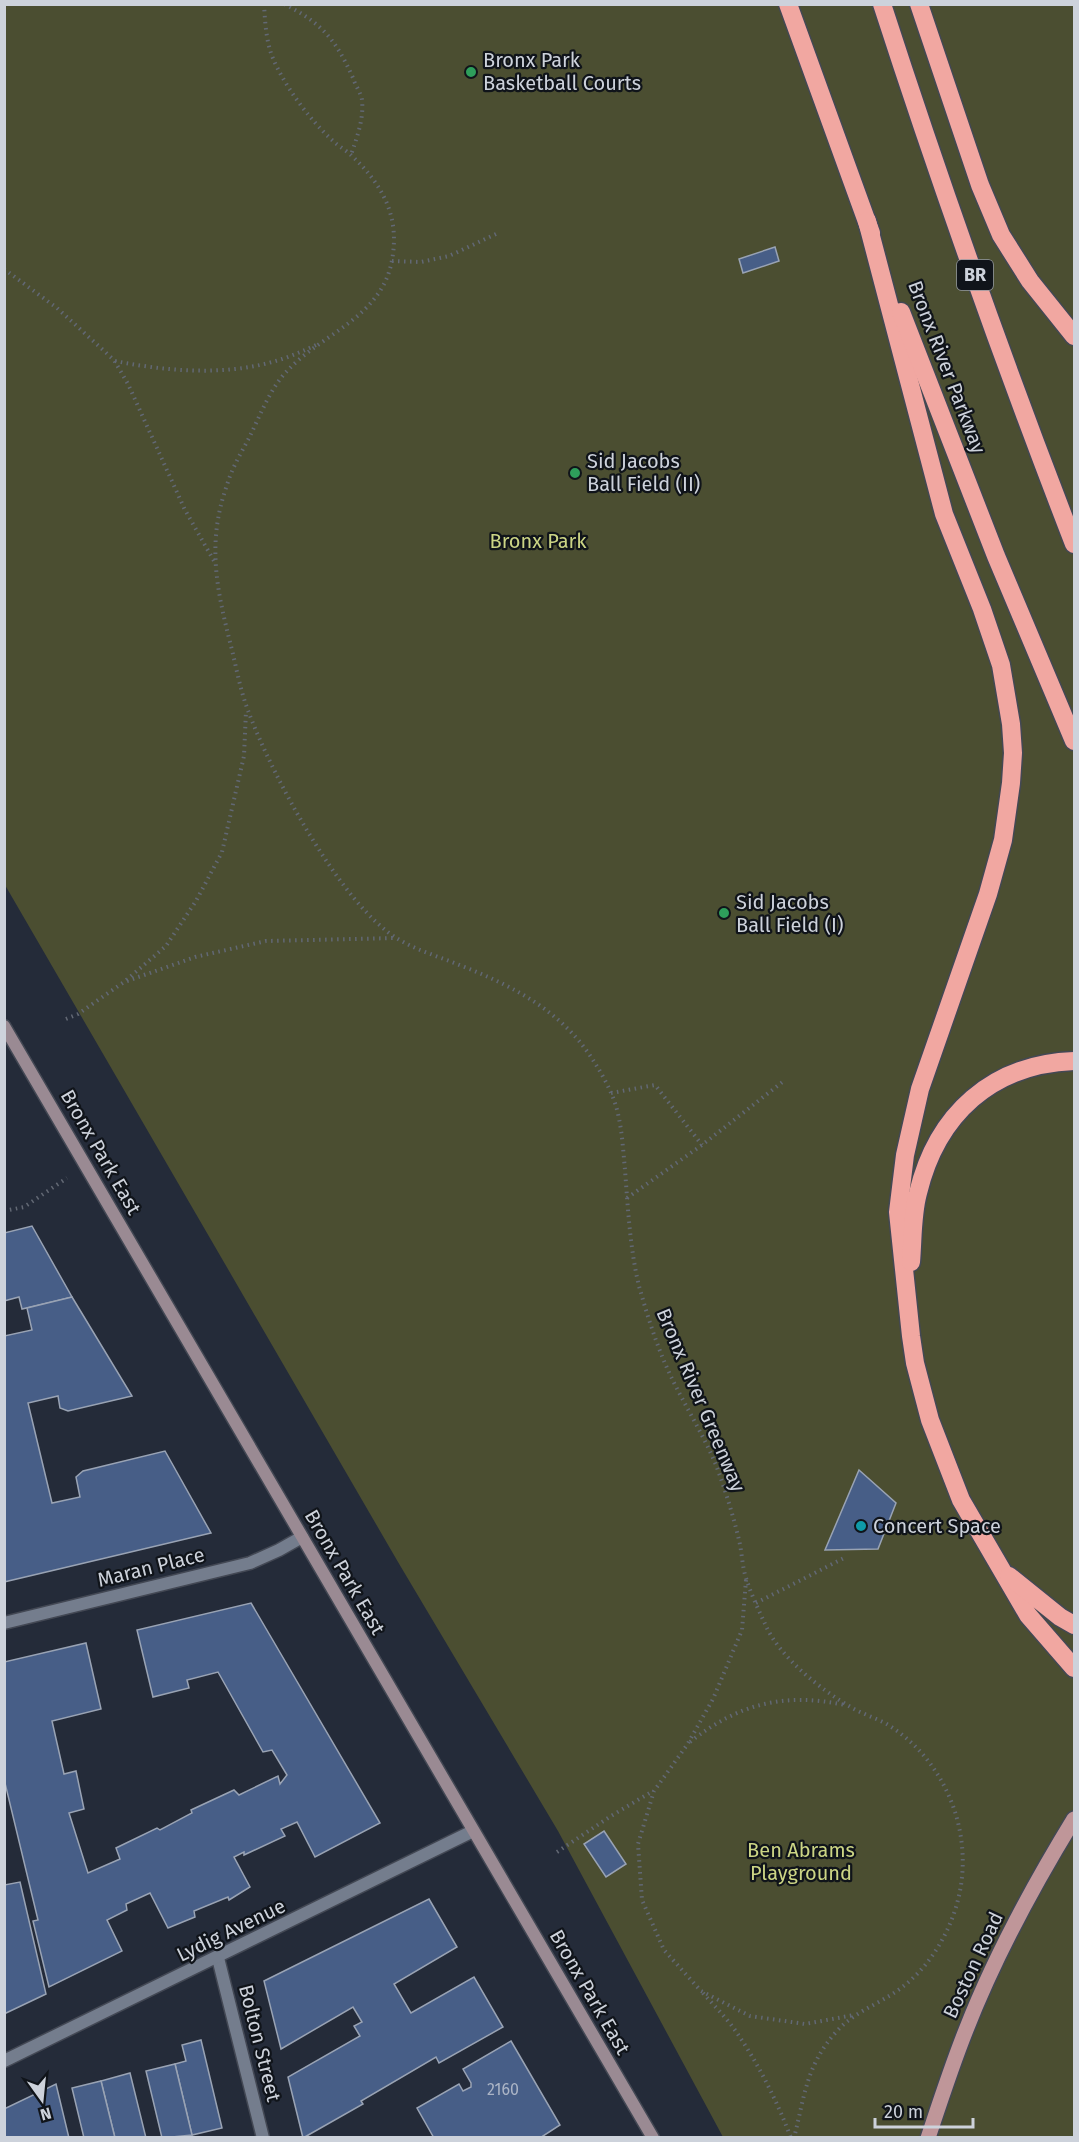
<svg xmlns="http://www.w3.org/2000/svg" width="1079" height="2142" font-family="'Fira Sans',sans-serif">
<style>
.green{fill:#4b4e31}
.building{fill:#475e87;stroke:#99a3b4;stroke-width:1.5}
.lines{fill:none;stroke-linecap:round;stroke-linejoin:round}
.minor-casing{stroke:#434854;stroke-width:15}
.secondary-casing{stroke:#434854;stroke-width:15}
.primary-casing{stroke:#434854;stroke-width:18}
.motorway-casing{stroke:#434854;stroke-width:21}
.path{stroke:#626874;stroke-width:4;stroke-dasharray:1.5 4.5;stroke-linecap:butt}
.minor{stroke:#747d8d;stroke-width:12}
.secondary{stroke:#9a8a93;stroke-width:12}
.primary{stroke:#bf9699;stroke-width:15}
.motorway{stroke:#f1a7a1;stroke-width:18}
.leisure-dot{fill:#2e9e5b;stroke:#10141a;stroke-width:2}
.culture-dot{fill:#0f9aa8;stroke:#10141a;stroke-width:2}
.labels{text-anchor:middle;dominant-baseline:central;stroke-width:4.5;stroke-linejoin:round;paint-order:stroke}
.number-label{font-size:16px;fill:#acb5c6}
.shield{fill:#10141a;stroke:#9499a1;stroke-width:1.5}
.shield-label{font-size:18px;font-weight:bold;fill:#cdd2db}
.poi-label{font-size:20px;fill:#cdd2db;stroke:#10141a;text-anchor:start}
.street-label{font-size:20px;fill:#cdd2db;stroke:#10141a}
.park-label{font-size:20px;fill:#ccd585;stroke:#10141a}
</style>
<rect width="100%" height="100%" fill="#242b39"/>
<path class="green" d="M4 5H1074V2137H723L558 1831 398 1562 5 885Z"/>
<g class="building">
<path d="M775 247 779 261 743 273 739 259Z"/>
<path d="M32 1226 72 1297 22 1309 19 1297 4 1301V1233Z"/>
<path d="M72 1297 132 1396 68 1411 60 1408 58 1396 28 1403 52 1503 80 1497 76 1477 83 1471 165 1451 211 1533 4 1582V1336L32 1330 27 1308Z"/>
<path d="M859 1470 896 1503 878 1549 825 1550Z"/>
<path d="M251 1603 380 1823 315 1857 297 1822 281 1829 285 1836 244 1855V1852L234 1857 250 1887 229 1900 228 1897 194 1911 195 1917 168 1928 150 1893 126 1904 127 1910 107 1920 122 1951 49 1987 33 1921 38 1920 4 1779V1662L86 1643 101 1709 52 1721 64 1774 76 1771 84 1809 69 1813 88 1873 120 1859 116 1848 157 1828 160 1830 192 1813 191 1810 234 1790 239 1795 278 1776 280 1784 287 1775 272 1750 263 1752 218 1672 187 1680 189 1688 153 1697 137 1630Z"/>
<path d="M604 1831 626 1864 606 1877 584 1844Z"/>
<path d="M20 1882 46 1994 4 2014V1885Z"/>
<path d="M429 1899 457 1947 394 1984 411 2013 474 1977 503 2027 439 2063 436 2057 361 2101 363 2104 303 2138 288 2077 360 2036 354 2026 362 2022 353 2007 281 2049 264 1981Z"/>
<path d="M201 2040 222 2128 192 2135 175 2064 186 2061 182 2045Z"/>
<path d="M511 2041 560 2125 540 2138H434L417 2108 459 2084 463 2091 471 2087V2083L463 2069Z"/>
<path d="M175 2064 192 2135 162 2138 146 2071Z"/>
<path d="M130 2073 146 2138H115L101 2081Z"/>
<path d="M101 2081 115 2138H84L72 2088Z"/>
<path d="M56 2084 69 2138H4V2109Z"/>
</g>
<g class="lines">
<g class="minor-casing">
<g id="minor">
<path d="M4 1623 250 1563 279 1550 302 1537"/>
<path d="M218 1958 263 2138"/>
<path d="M4 2061 473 1831"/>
</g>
</g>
<g class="secondary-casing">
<path id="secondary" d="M4 1026 653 2138"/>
</g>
<g class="primary-casing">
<path id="primary" d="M928 2138C940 2102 952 2065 966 2030 995 1956 1033 1886 1074 1819"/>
</g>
<g class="motorway-casing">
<g id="motorway">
<path d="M788 4 871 233"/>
<path d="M882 4C941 186 1005 366 1074 544"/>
<path d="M919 4 980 185 1001 235 1030 281 1074 336"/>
<path d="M867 221 944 514 982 609 1001 665 1011 724 1013 753 1011 783 1003 840 988 894 920 1089 905 1155 898 1212 911 1336 915 1363 930 1420 961 1500 1028 1615 1074 1668"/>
<path d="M901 312 996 556 1074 741"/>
<path d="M911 1262C913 1239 912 1215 918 1193 937 1114 992 1064 1074 1061"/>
<path d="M1009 1576 1060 1617 1074 1625"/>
</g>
</g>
<g class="path">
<path d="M264 4C265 21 266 40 272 56 283 84 309 119 332 140 338 146 346 150 352 156 383 185 400 217 392 260 382 317 323 333 288 370 270 388 260 416 249 438 241 453 232 468 227 485 206 544 217 591 232 650 237 671 241 693 249 713 272 775 341 905 398 939 416 950 437 956 457 964 511 985 561 1010 593 1060 602 1074 611 1090 616 1106 622 1127 623 1149 625 1170 628 1209 630 1249 639 1286 646 1311 654 1337 664 1361 679 1397 701 1429 716 1465 725 1489 733 1515 739 1540 742 1552 742 1566 746 1578 751 1594 759 1611 766 1626 780 1657 820 1689 849 1706 860 1713 873 1717 885 1723 938 1754 968 1816 962 1877 958 1919 935 1963 901 1988 880 2004 855 2011 837 2031 806 2065 805 2095 794 2138"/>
<path d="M284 4C322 23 336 40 353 78 355 85 361 93 362 100 364 119 357 137 351 155"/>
<path d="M392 261 421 262 449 256 496 234"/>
<path d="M4 269 57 308 114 360 128 384 185 510 214 561"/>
<path d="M115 361C165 371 222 376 272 362 287 358 301 352 316 345"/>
<path d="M127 981 195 957 266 941 396 938"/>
<path d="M66 1019 78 1014 124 982 166 946 196 901 222 852 244 756 246 711"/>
<path d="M611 1093 655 1085 702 1145"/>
<path d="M627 1198 702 1145 785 1080"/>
<path d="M4 1211 24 1207 67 1178"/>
<path d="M746 1580 742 1630 713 1699 687 1745 654 1791 638 1844 642 1900 664 1950 701 1991 750 2016 805 2024 854 2015"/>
<path d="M756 1603 846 1557"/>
<path d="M690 1742C738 1704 784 1692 845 1705"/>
<path d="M557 1852 611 1816 653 1791"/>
<path d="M703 1993C714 2006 727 2018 737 2033 759 2065 777 2101 791 2138"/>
</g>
<use href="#minor" class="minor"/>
<use href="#secondary" class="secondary"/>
<use href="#primary" class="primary"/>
<use href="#motorway" class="motorway"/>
</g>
<g class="leisure-dot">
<circle cx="471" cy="72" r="6"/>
<circle cx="575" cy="473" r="6"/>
<circle cx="724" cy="913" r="6"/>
</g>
<circle class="culture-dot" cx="861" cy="1526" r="6"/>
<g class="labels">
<g class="number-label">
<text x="503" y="2089">2160</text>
</g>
<rect class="shield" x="957" y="260" width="36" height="30" rx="4.5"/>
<g class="shield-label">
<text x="975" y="275">BR</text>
</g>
<g class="poi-label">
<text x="483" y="60">Bronx Park<tspan x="483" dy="23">Basketball Courts</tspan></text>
<text x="587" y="461">Sid Jacobs<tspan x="587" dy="23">Ball Field (II)</tspan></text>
<text x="736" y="902">Sid Jacobs<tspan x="736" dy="23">Ball Field (I)</tspan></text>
<text x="873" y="1526">Concert Space</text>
</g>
<g class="street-label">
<text transform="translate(947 367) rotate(69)">Bronx River Parkway</text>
<text transform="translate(101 1152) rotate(60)">Bronx Park East</text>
<text transform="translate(701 1400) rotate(67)">Bronx River Greenway</text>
<text transform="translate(151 1567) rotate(-14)">Maran Place</text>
<text transform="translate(345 1572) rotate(60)">Bronx Park East</text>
<text transform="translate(231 1930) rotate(-26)">Lydig Avenue</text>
<text transform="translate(973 1965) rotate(-65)">Boston Road</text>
<text transform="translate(590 1992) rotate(60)">Bronx Park East</text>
<text transform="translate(260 2043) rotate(76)">Bolton Street</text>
</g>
<g class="park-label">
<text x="538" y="541">Bronx Park</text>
<text x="801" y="1850">Ben Abrams<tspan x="801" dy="23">Playground</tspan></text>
</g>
</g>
<rect width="1079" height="2142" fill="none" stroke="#cdd2db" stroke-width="12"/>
<g transform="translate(42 2100) rotate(165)" stroke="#10141a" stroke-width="4.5" paint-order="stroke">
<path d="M0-4.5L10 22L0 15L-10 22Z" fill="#cdd2db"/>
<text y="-9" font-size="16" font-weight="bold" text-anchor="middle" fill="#cdd2db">N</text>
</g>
<path d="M875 2118v9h98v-9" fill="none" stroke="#cdd2db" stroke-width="3"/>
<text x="884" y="2118" font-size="18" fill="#cdd2db" stroke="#10141a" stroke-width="4.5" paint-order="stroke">20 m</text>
</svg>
